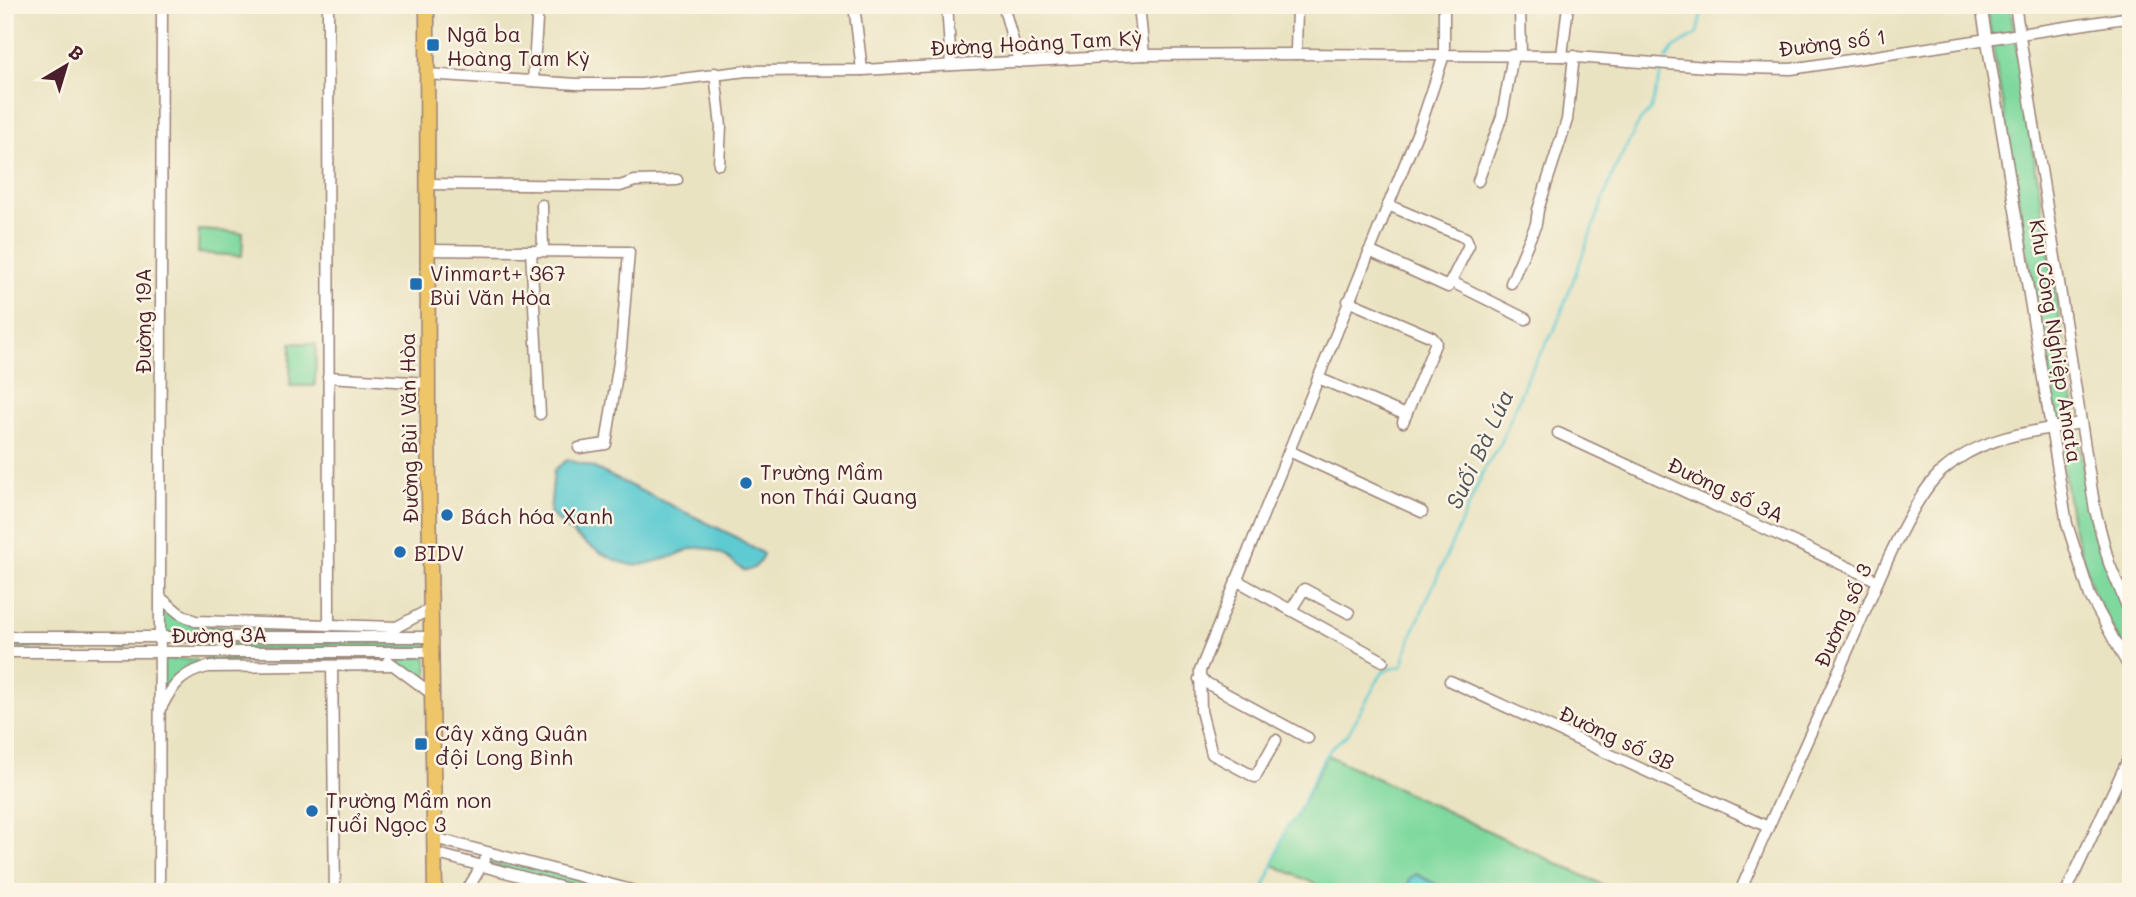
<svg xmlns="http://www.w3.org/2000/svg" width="2136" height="897" font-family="Mali,sans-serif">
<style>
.green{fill:#7fd99f;stroke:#647c65;stroke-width:2}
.water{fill:#5dcbd1;stroke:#54757e;stroke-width:2}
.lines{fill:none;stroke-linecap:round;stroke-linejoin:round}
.stream{stroke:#5dcbd1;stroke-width:2.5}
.minor-casing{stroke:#9a8176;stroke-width:13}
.major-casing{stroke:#9a8176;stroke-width:17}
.minor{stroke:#fff;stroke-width:10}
.major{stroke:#eec569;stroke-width:14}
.poi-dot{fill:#1f6fb2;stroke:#fcf5e5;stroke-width:2.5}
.labels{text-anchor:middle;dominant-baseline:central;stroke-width:5;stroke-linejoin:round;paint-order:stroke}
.poi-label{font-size:21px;fill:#4a1f2b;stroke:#fcf5e5;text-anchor:start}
.street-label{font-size:21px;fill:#4a1f2b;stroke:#fcf5e5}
.water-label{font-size:23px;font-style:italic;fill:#50535d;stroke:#fcf5e5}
</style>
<rect width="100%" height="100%" fill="#fcf5e5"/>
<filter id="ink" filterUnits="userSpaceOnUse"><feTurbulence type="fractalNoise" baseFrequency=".0143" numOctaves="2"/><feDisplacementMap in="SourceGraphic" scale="14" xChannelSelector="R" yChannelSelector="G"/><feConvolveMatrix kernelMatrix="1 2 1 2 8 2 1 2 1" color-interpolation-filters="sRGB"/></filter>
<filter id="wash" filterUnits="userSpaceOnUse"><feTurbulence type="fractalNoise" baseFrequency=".00686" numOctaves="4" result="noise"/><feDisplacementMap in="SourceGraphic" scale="28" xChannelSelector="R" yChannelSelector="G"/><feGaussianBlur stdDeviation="1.57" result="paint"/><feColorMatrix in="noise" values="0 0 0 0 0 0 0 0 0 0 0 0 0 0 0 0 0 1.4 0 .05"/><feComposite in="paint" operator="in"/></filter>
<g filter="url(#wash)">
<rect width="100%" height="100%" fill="#eae3c2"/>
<g class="green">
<path d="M1986 5H2010L2014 32 1991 37Z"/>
<path d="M2015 37 2076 421 2056 424 1992 42Z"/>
<path d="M199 230 243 233 242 256 198 253Z"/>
<path d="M291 343 316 344 315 386H290Z"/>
<path d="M2076 426 2096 537 2131 625V662L2094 594 2072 523 2057 430Z"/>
<path d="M162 606 177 618 201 625 194 634 161 633Z"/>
<path d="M209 626 384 632 201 634Z"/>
<path d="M5 642H126V649L5 647Z"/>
<path d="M427 642V648L196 650V643Z"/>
<path d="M427 657 428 685 388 658Z"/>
<path d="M379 658 382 660 207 662 203 659Z"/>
<path d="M162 659H195L200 664 187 666 163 693Z"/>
<path d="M1327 755 1618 892H1333L1273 865 1287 826 1295 819Z"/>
<path d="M489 854 628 892H590L487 864Z"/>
</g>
<g class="water">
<path d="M567 460 590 466 734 536 763 554C760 564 755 569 745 571 732 562 719 549 703 548 689 546 681 555 668 558 657 560 642 567 631 565 603 559 569 533 550 513L554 470Z"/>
<path d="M1416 874 1451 892H1408L1409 879Z"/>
</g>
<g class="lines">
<g class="stream">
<path d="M1666 59 1673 49 1697 34 1703 5"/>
<path d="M1263 892 1287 826 1295 819 1319 767 1332 747 1348 734 1383 671 1402 666 1412 634 1486 466 1501 443 1528 375 1555 329 1615 168 1641 119 1650 111 1664 65"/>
</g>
</g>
</g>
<g filter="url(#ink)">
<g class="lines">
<g class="minor-casing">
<g id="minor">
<path d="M328 5 329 626"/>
<path d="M854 5 862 70"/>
<path d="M947 5 951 65"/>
<path d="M1003 5 1019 62"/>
<path d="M1139 5 1144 55"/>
<path d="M1520 5 1521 55"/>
<path d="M1981 5 2067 524 2090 596 2131 671"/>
<path d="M2015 5 2095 510 2109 563 2131 616"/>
<path d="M1296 54 1297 5"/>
<path d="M1562 56 1568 5"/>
<path d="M715 73 721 127 719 164"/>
<path d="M426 74 577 84H641L746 71 862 70 1144 55 1296 54 1562 56 1707 67 1791 69 2131 17"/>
<path d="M533 81 538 5"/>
<path d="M1478 181 1502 116 1513 55"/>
<path d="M428 184 620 186 635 181 677 180"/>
<path d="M542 205 543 250"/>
<path d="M428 250 629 252 621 349 606 444 579 448"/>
<path d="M531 251 540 414"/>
<path d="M1369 251 1448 287 1469 245 1466 238 1388 205"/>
<path d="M1452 282 1526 319"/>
<path d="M1511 283 1536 224 1538 210 1567 120 1574 56"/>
<path d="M1348 301 1432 337 1436 342 1403 422"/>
<path d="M328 377 428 383"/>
<path d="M1318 378 1406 415"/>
<path d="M1558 433 1878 581"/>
<path d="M1289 451 1422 512"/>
<path d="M1236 580 1383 661"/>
<path d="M161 598 179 613 195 621 397 627"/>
<path d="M1291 610 1304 589 1349 613"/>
<path d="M391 630 432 608"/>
<path d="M5 637H432"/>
<path d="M5 652H432"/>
<path d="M388 661 432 694"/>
<path d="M332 666 335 892"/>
<path d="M1199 679 1308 738"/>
<path d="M1450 681 1768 827"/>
<path d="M162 706C173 684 184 672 208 667L392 665"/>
<path d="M1276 740 1255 777 1212 754 1201 711 1200 671 1421 124 1444 55V5"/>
<path d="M434 838 639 892"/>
<path d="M434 853 579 892"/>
<path d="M159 892 162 5"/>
<path d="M466 892 485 860"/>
<path d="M1740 892C1777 805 1817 720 1855 634 1873 593 1910 499 1942 471 1981 436 2031 432 2080 423"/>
<path d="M2066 892 2131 753"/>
</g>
</g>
<g class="major-casing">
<path id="major" d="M427 5 428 424 435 892"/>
</g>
<use href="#minor" class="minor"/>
<use href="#major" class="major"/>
</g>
</g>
<g class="poi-dot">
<rect x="426" y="38" width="14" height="14" rx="3.5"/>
<rect x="409" y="277" width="14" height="14" rx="3.5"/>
<circle cx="746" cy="483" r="7"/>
<circle cx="447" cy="515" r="7"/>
<circle cx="400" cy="552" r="7"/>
<rect x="414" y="737" width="14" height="14" rx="3.5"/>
<circle cx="312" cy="811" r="7"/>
</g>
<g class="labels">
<g class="poi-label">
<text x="447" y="33">Ngã ba<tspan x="447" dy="24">Hoàng Tam Kỳ</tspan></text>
<text x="430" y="272">Vinmart+ 367<tspan x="430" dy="24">Bùi Văn Hòa</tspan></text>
<text x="760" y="471">Trường Mầm<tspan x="760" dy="24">non Thái Quang</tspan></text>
<text x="461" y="515">Bách hóa Xanh</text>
<text x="414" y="552">BIDV</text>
<text x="435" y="732">Cây xăng Quân<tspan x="435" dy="24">đội Long Bình</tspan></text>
<text x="326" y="799">Trường Mầm non<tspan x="326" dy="24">Tuổi Ngọc 3</tspan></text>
</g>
<g class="street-label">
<text transform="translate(1036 42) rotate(-3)">Đường Hoàng Tam Kỳ</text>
<text transform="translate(1832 42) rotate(-7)">Đường số 1</text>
<text transform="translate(142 321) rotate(-90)">Đường 19A</text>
<text transform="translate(2057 341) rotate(81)">Khu Công Nghiệp Amata</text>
<text transform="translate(408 428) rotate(-91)">Đường Bùi Văn Hòa</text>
<text transform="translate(1726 489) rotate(25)">Đường số 3A</text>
<text transform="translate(1842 615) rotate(-66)">Đường số 3</text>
<text transform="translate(219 634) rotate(-1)">Đường 3A</text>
<text transform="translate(1617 737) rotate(25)">Đường số 3B</text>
</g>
<g class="water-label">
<text transform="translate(1479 449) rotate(-65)">Suối Bà Lúa</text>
</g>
</g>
<rect width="2136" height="897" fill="none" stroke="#fcf5e5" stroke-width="28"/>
<g transform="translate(66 66) rotate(38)" stroke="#fcf5e5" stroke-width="5" paint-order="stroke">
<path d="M0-5L12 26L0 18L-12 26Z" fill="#4a1f2b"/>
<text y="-10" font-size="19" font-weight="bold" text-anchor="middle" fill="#4a1f2b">B</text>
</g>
</svg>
